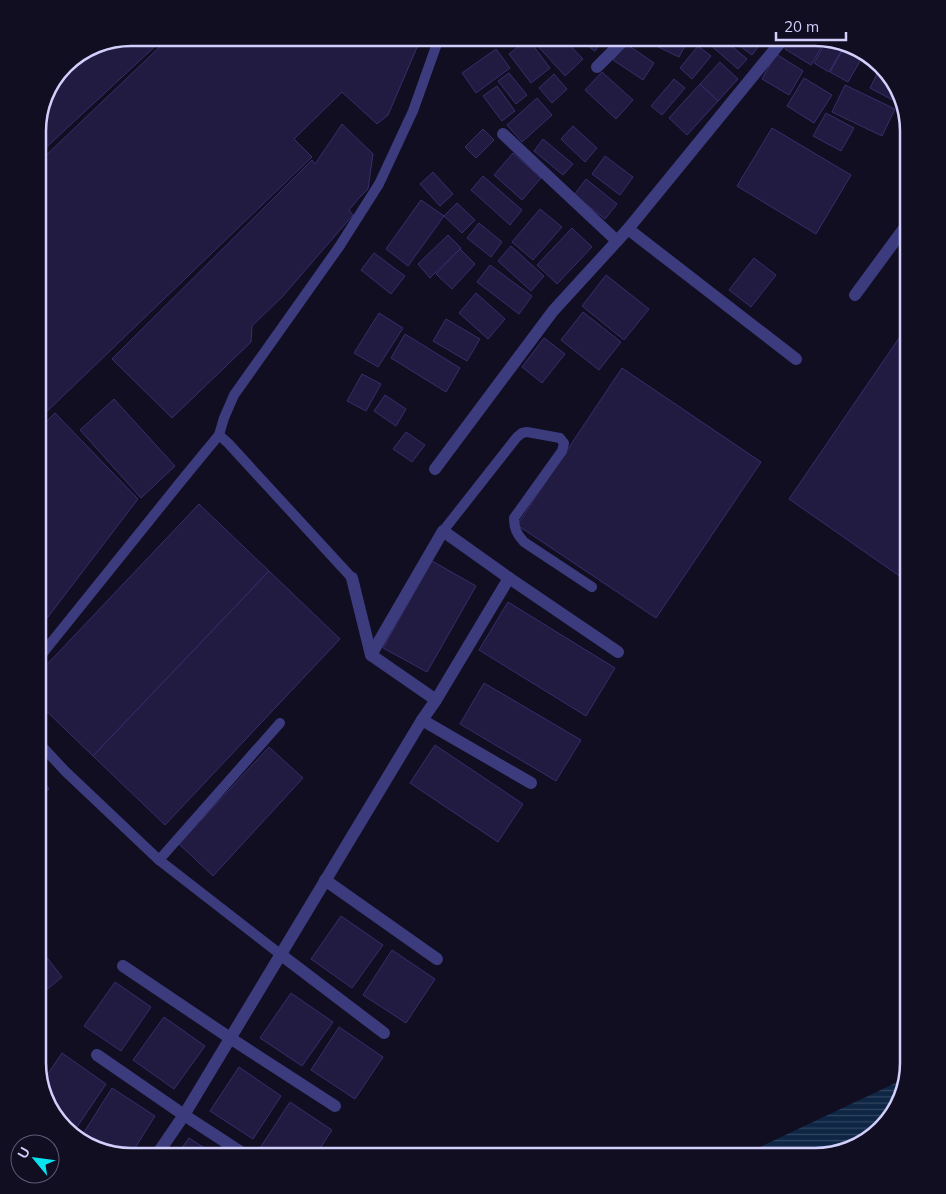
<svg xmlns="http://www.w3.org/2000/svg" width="946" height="1194" font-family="Mulish,sans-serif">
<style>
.water{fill:url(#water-rules)}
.building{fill:#211b41;stroke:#372e6c}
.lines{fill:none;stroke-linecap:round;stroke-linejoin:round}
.lane{stroke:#3b3b7e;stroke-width:10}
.street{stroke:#3b3b7e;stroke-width:12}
.rim{fill:none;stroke:#d2cffd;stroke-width:2.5}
</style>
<defs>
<pattern id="water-rules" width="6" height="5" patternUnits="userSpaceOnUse" patternTransform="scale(1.25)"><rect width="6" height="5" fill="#0e2544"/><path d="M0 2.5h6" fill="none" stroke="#304460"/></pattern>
</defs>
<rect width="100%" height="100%" fill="#100e20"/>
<path class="water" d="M904 1079 896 1109 866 1141 815 1156H741Z"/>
<g class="building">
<path d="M132 38H164L38 155V125L47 90 69 61Z"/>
<path d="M167 38H421L388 115 377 124 342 92 294 139 312 157 38 420V163L168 39Z"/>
<path d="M542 38H563L583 59 565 76 536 44Z"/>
<path d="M577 38H604L595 51Z"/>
<path d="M647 38H689L679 57 646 41Z"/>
<path d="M713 38H722L747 59 738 69 708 43Z"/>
<path d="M729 38H765L752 55Z"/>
<path d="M792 38H820L826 39 811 65 785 49Z"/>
<path d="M528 39 550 68 531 83 509 54Z"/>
<path d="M827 40 844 46 829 72 814 63Z"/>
<path d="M625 43 654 63 643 80 613 60Z"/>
<path d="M698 46 711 56 692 79 680 68Z"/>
<path d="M845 46 863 56 848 82 830 72Z"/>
<path d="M496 49 510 68 476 93 462 73Z"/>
<path d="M776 54 803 71 789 95 762 79Z"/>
<path d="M720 62 738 79 718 101 700 84Z"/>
<path d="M880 68 893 80 900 104 870 88Z"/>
<path d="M602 72 633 100 616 119 585 90Z"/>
<path d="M509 73 527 95 516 104 498 81Z"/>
<path d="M554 74 567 89 552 103 539 88Z"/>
<path d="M804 78 832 95 814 123 787 106Z"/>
<path d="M674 79 685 88 662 115 651 106Z"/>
<path d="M700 84 718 101 687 135 669 118Z"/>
<path d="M845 85 895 109 882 136 832 112Z"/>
<path d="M497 86 515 111 502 121 483 96Z"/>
<path d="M537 98 552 115 522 142 507 125Z"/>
<path d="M826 113 854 128 841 151 813 136Z"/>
<path d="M342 124 373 154 368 189 359 198 349 210 353 215 282 297 252 326 251 342 172 418 112 359 312 160 315 164Z"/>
<path d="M573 126 597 148 585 162 561 139Z"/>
<path d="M772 128 851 175 816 234 737 186Z"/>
<path d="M483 129 494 140 476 158 465 147Z"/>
<path d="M543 139 573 164 563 175 534 151Z"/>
<path d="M513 153 541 178 522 200 494 175Z"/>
<path d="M605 156 633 177 620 195 592 174Z"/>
<path d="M433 172 453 194 440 206 420 184Z"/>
<path d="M483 176 522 210 510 225 471 190Z"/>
<path d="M586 179 617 204 605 219 574 195Z"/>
<path d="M421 200 444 216 408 266 386 249Z"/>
<path d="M457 203 475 220 462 233 444 216Z"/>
<path d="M540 209 562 227 533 260 512 242Z"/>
<path d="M479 223 502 242 491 257 467 238Z"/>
<path d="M572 228 592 247 557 284 537 265Z"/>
<path d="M448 235 461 248 430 278 418 264Z"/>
<path d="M511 246 544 276 531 291 498 261Z"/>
<path d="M460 249 475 264 452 289 436 274Z"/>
<path d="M374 253 405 276 391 294 361 270Z"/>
<path d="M754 258 776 275 751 307 729 290Z"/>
<path d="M490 265 532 296 519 314 477 282Z"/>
<path d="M606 275 649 309 624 340 582 306Z"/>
<path d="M476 293 505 319 488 339 459 313Z"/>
<path d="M583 312 621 342 599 370 561 340Z"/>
<path d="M379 313 403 328 378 367 354 353Z"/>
<path d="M446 319 480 339 467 361 433 341Z"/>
<path d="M908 325V582L789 499Z"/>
<path d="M405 334 460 368 446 392 391 358Z"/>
<path d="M544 338 565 354 542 383 522 367Z"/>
<path d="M622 368 761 462 656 618 517 525Z"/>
<path d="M362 374 381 384 366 411 347 401Z"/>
<path d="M385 395 406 409 396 426 374 411Z"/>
<path d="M114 399 175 466 141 498 80 430Z"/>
<path d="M55 413 138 499 38 630V430Z"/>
<path d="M406 432 425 445 412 462 393 449Z"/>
<path d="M199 504 269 571 93 756 38 703V674Z"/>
<path d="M432 561 476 586 427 672 383 648Z"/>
<path d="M269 571 340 639 165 825 93 756Z"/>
<path d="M508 602 615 668 586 716 479 650Z"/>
<path d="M484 683 581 740 556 781 460 724Z"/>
<path d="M435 745 523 804 498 842 410 783Z"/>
<path d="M269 747 303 778 213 876 179 844Z"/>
<path d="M38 773 49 789 38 798Z"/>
<path d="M341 916 383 945 352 988 311 959Z"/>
<path d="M38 946 62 977 38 997Z"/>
<path d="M392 950 435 979 406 1023 363 995Z"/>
<path d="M115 982 151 1007 121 1051 84 1026Z"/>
<path d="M291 993 333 1022 302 1066 260 1038Z"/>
<path d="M164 1017 205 1046 174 1089 133 1060Z"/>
<path d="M339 1027 383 1057 355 1099 311 1070Z"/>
<path d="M62 1053 106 1084 73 1133 53 1114 43 1081Z"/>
<path d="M239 1067 281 1096 253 1139 210 1111Z"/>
<path d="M112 1088 155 1116 130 1156 97 1147 81 1137Z"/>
<path d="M290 1102 332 1130 315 1156H273L260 1148Z"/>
<path d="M189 1138 217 1156H176Z"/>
</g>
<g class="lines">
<g class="lane">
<path d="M443 531 517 437 522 433 527 432 560 438 564 443 562 451 514 518C514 529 517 534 524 542L592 587"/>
<path d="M352 578 228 443 219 435 224 418 234 395 339 247 379 184 413 111 439 38"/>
<path d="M38 659 182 480 219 435"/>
<path d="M38 742 65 771 159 860 280 954"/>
<path d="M159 860 280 723"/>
</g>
<g class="street">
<path d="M597 67 626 38"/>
<path d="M503 134 617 241"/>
<path d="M628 229 796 359"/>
<path d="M908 291H907L905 278 908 264"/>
<path d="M855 295 908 223"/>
<path d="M435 469 553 311 628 229 784 38"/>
<path d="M371 655 443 531 509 578 618 652"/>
<path d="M436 700 509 578"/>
<path d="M422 720 531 783"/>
<path d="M325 880 437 959"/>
<path d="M280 954 384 1033"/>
<path d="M123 966 230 1038 335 1106"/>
<path d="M97 1055 184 1115 247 1156"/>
<path d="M156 1156 184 1115 422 720 436 700 371 655 352 578"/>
</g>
</g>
<path d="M0 0H946V1194H0ZM131 46H815A85 85 0 0 1 900 131V1063A85 85 0 0 1 815 1148H131A85 85 0 0 1 46 1063V131A85 85 0 0 1 131 46Z" fill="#100e20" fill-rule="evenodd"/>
<path class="rim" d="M131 46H815A85 85 0 0 1 900 131V1063A85 85 0 0 1 815 1148H131A85 85 0 0 1 46 1063V131A85 85 0 0 1 131 46Z"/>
<g transform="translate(35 1159) rotate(299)"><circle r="24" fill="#100e20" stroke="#5e5b78"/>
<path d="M0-4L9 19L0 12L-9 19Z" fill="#09e2ef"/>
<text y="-8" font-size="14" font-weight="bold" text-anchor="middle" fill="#d2cffd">U</text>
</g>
<path d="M776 32v8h70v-8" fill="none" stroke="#d2cffd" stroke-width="2.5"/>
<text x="784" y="32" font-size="15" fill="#d2cffd" stroke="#100e20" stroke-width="4" paint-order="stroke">20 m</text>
</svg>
